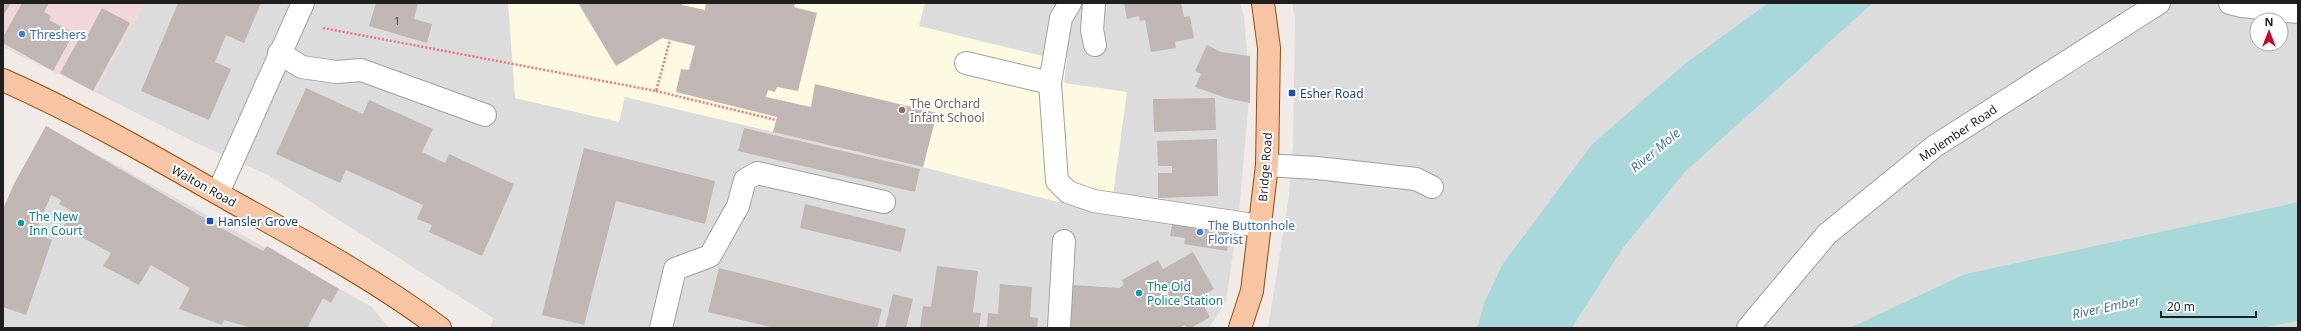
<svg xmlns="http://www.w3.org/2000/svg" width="2301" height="331" font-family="'Noto Sans',sans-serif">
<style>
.residential{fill:#dddcdd;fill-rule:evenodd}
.commercial{fill:#efd7da}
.education{fill:#fef9e1}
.water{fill:#a9d8db}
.building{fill:#c0b6b3}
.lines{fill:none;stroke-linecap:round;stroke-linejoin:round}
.minor-casing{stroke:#a0a0a0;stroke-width:24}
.major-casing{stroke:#934e07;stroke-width:24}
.path{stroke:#f3747c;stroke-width:2.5;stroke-dasharray:2 2;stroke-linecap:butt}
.minor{stroke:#fff;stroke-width:22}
.major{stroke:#f7c5a4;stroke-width:22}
.shop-dot{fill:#3f7fe0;stroke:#fff;stroke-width:1.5}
.transit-dot{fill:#1a4fb4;stroke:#fff;stroke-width:1.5}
.education-dot{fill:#8d6e63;stroke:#fff;stroke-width:1.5}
.culture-dot{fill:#0f9aa8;stroke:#fff;stroke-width:1.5}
.labels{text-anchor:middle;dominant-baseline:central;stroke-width:4;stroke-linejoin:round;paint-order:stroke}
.number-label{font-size:10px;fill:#474544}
.shop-label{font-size:12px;fill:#366cbe;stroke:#fff;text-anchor:start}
.transit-label{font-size:12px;fill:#164399;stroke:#fff;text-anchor:start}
.education-label{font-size:12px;fill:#785e54;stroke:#fff;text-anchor:start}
.street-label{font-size:12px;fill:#1f1f1f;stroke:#fff}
.culture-label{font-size:12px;fill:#0d838f;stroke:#fff;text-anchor:start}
.water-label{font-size:13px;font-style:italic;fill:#477a94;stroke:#fff}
</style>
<rect width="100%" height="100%" fill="#f0ebe6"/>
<g class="residential">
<path d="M145 3H1240L1244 16 1250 88 1239 212 1226 301 1209 328H491L493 318 268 175 194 142 95 92Z"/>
<path d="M1292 3H1768L1687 62 1592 144 1502 265 1484 303 1477 328H1268L1289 196 1293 146 1295 19Z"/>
<path d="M1873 3H2298V202L1965 274 1849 328H1572L1623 248 1685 172ZM2257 20H2281V44H2257Z"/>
<path d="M46 126 372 307 389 328H3V209L14 184Z"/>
<path d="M2298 321V328H2262Z"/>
</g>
<path class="commercial" d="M3 3H145L95 92 3 47Z"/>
<path class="education" d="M508 3H925L919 26 1047 57 1068 16 1063 58H1067L1064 83 1127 92 1113 195 1230 228 1054 201 923 167 625 97 619 122 515 98Z"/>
<g class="water">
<path d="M1768 3H1873L1685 172 1623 248 1572 328H1477L1484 303 1502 265 1592 144 1687 62Z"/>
<path d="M2298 202V321L2262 328H1849L1965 274Z"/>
</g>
<g class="building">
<path d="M3 3H11L3 16Z"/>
<path d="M22 3H49L44 12 51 16 49 20 74 33 53 71 3 43V37Z"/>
<path d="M178 3H261L244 43 226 35 215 62 231 69 209 120 141 91Z"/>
<path d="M376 3H418L414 19 432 24 427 43 369 26Z"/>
<path d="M578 3H683L682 5 705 10 706 3H795L794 7 817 13 798 91 777 87 775 92 768 90 766 97 811 107 815 84 937 113 923 167 773 132 777 117 676 92 681 69 689 70 695 46 662 38 616 66Z"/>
<path d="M1124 3H1181L1184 17 1190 16 1194 38 1175 42 1176 48 1151 52 1145 20 1140 21 1139 16 1127 19Z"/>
<path d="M102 8 130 23 93 91 60 73 79 39 84 42Z"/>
<path d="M1207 45 1221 52 1250 56V103L1226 98 1195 87 1201 74 1195 71Z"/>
<path d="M306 88 363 114 369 100 433 129 422 152 445 163 449 154 514 184 482 256 429 232 432 225 417 219 423 205 346 170 340 183 276 154Z"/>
<path d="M1215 98 1216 130 1154 132 1153 99Z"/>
<path d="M46 126 223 229 263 251 267 246 339 289 331 303 323 298 307 328H252L224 320 222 325 179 309 190 288 151 265 139 285 103 266 111 253 63 227 73 212 59 204 61 200 51 195 35 233 52 240 26 315 3 307V209L14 184Z"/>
<path d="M744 128 920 169 915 192 738 151Z"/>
<path d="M1217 139 1218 196 1158 198V173H1172V166H1158L1157 141Z"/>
<path d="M584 148 715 181 705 224 616 201 584 325 542 315Z"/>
<path d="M805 204 906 229 901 252 800 228Z"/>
<path d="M1173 219 1230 228 1227 251 1184 244 1185 238 1170 236Z"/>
<path d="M1193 252 1214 289 1199 297 1210 317 1191 328H1187L1185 325 1179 328H1069L1072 285 1119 288 1124 285 1122 280 1158 260 1163 269Z"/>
<path d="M937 266 978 271 973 312 981 313 979 328H920L923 306 931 307Z"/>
<path d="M719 268 882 309 877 328H774L708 312Z"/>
<path d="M1000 284 1032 287 1030 317 1038 318 1037 328H987L988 313 998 314Z"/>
<path d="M893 294 913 299 906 328H885Z"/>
</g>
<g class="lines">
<g class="minor-casing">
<g id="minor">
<path d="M1070 3 1061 18 1050 83 1057 181 1068 192 1094 201 1260 226"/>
<path d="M1094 3 1092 30 1095 45"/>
<path d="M2230 3 2242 6 2298 12"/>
<path d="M279 53 302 67 336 72 361 70 485 115"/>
<path d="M966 63 1050 83"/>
<path d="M1267 165 1317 168 1416 179 1432 187"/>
<path d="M218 193 303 3"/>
<path d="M661 328 675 269 710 256 738 206 745 180 757 173 884 202"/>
<path d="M1059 328 1064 241"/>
<path d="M1748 328 1827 234 1935 146 2159 3"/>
</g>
</g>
<g class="major-casing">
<g id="major">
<path d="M3 80C82 115 158 159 233 202 303 241 375 279 440 328"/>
<path d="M1240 328 1252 291 1267 165 1269 48 1263 3"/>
</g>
</g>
<g class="path">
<path d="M323 28 656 91 670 40"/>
<path d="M656 91 776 120"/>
</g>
<use href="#minor" class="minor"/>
<use href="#major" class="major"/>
</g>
<g class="shop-dot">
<circle cx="22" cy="34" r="4"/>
<circle cx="1200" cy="232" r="4"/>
</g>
<g class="transit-dot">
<rect x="1288" y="89" width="8" height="8" rx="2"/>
<rect x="206" y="217" width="8" height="8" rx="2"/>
</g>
<circle class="education-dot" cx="902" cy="110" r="4"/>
<g class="culture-dot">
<circle cx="21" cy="223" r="4"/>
<circle cx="1139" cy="293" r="4"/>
</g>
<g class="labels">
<g class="number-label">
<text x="397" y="21">1</text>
</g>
<g class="shop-label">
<text x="30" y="34">Threshers</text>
<text x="1208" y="225">The Buttonhole<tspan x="1208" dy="14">Florist</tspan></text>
</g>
<g class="transit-label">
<text x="1300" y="93">Esher Road</text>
<text x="218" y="221">Hansler Grove</text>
</g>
<g class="education-label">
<text x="910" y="103">The Orchard<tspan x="910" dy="14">Infant School</tspan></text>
</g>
<g class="street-label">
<text transform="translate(1958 133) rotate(-34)">Molember Road</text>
<text transform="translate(1265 167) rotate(-86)">Bridge Road</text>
<text transform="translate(204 186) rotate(29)">Walton Road</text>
</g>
<g class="culture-label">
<text x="29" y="216">The New<tspan x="29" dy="14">Inn Court</tspan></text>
<text x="1147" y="286">The Old<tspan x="1147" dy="14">Police Station</tspan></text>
</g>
<g class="water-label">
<text transform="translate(1655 150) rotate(-40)">River Mole</text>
<text transform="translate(2106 307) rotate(-12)">River Ember</text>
</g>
</g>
<rect width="2301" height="331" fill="none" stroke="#1f1f1f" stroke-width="8"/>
<g transform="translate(2269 32)"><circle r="19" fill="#ffffff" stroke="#a5a5a5"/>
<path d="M0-3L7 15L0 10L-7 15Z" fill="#c50a29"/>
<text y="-6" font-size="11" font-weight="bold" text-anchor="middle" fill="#1f1f1f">N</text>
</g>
<path d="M2161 311v6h95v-6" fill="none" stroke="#1f1f1f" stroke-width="2"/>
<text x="2167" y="311" font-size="12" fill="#1f1f1f" stroke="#ffffff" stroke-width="3" paint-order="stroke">20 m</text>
</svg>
